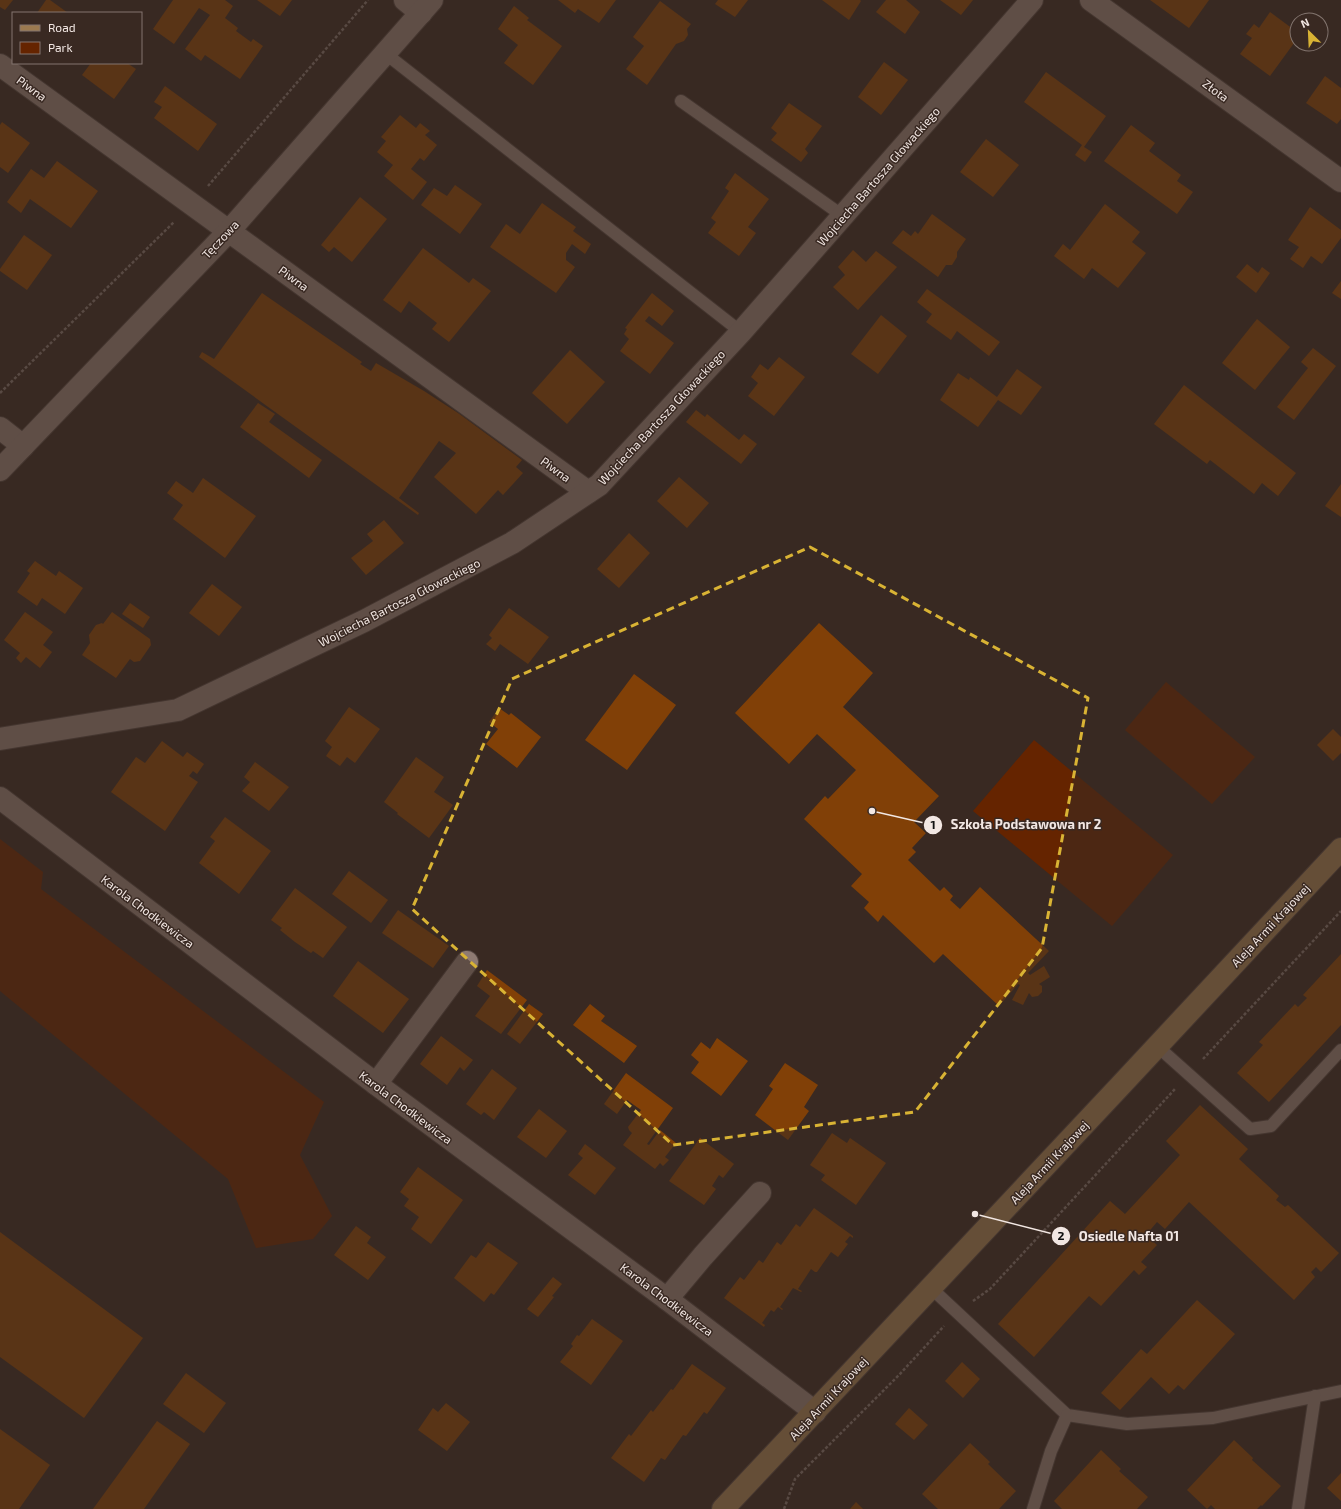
<svg xmlns="http://www.w3.org/2000/svg" width="1341" height="1509" font-family="'Exo 2',sans-serif">
<style>
.green{fill:#652400}
.building{fill:#814007}
.lines{fill:none;stroke-linecap:round;stroke-linejoin:round}
.lane-casing{stroke:#52443f;stroke-width:14}
.street-casing{stroke:#52443f;stroke-width:24}
.secondary-casing{stroke:#52443f;stroke-width:24}
.path{stroke:#7e706a;stroke-width:2.5;stroke-dasharray:3 2;stroke-linecap:butt}
.lane{stroke:#8e7a72;stroke-width:12}
.street{stroke:#8e7a72;stroke-width:22}
.secondary{stroke:#9c7a50;stroke-width:22}
.marked{fill:none;stroke:#d9b334;stroke-width:3;stroke-dasharray:8 5;stroke-linejoin:round}
.labels{text-anchor:middle;dominant-baseline:central;stroke-width:3;stroke-linejoin:round;paint-order:stroke}
.street-label{font-size:12px;fill:#f2e7e3;stroke:#392922}
.leader{fill:none;stroke:#f2e7e3;stroke-width:1.5}
.callout-dot{fill:#f2e7e3;stroke:#392922;stroke-width:1.5}
.mark-label{font-size:12px;text-anchor:middle;font-weight:bold;fill:#111}
.callout-label{font-size:13px;text-anchor:middle;font-weight:bold;fill:#f2e7e3;stroke:#392922;stroke-width:3;stroke-linejoin:round;paint-order:stroke}
</style>
<rect width="100%" height="100%" fill="#392922"/>
<g class="green">
<path d="M1166 682 1255 757 1212 804 1125 730Z"/>
<path d="M1034 740 1173 855 1112 926 973 811Z"/>
<path d="M0 839 43 872 41 889 324 1102 300 1155 332 1216 313 1239 256 1248 228 1179 0 991Z"/>
</g>
<g class="building">
<path d="M0 0H13L5 10 0 7Z"/>
<path d="M46 0H50L68 13H37Z"/>
<path d="M173 0H225L233 6 225 18 238 28 236 31 251 42 253 39 263 46 240 79 205 55 201 61 185 49 210 15 199 8 174 44 153 29Z"/>
<path d="M257 0H292L280 16Z"/>
<path d="M558 0H616L599 23 578 9 575 13Z"/>
<path d="M718 0H748L735 17 715 4Z"/>
<path d="M822 0H860L861 1 849 20Z"/>
<path d="M886 0H906L920 12 905 34 876 12Z"/>
<path d="M940 0H973L961 15Z"/>
<path d="M1150 0H1209L1189 28Z"/>
<path d="M660 1 691 24 687 29 688 35 684 41 676 44 647 85 626 69 644 46 633 37Z"/>
<path d="M514 6 529 18 527 20 562 46 533 85 504 63 518 45 498 29Z"/>
<path d="M1270 12 1297 32V39L1270 76 1240 54 1252 38 1246 34 1254 24 1259 28Z"/>
<path d="M884 62 908 80 881 115 858 97Z"/>
<path d="M91 63H127L136 69 114 99 82 75Z"/>
<path d="M1046 72 1106 116 1084 147 1092 152 1085 162 1075 155 1082 145 1024 102Z"/>
<path d="M1325 76 1341 88V119L1337 124 1306 103Z"/>
<path d="M165 86 217 124 198 151 154 118 162 107 154 102Z"/>
<path d="M789 103 822 126 805 149 808 153 801 162 771 140 777 133 771 128Z"/>
<path d="M400 115 416 128 420 123 430 131 425 135 437 145 424 161 420 158 411 169 427 182 413 200 384 176 393 165 377 152 386 141 381 137Z"/>
<path d="M2 122 30 143 8 173 0 167V125Z"/>
<path d="M1131 125 1155 143 1149 151 1181 175 1177 181 1193 192 1177 214 1104 161Z"/>
<path d="M986 139 1019 165 993 197 960 172Z"/>
<path d="M57 161 98 191 71 228 30 199 21 213 7 202 31 169 44 178Z"/>
<path d="M735 173 769 199 748 227 756 233 739 256 708 233 716 222 711 218 729 191 725 188Z"/>
<path d="M455 185 482 204 460 234 421 205 434 188 447 196Z"/>
<path d="M360 197 387 219 352 262 334 247 329 252 321 245Z"/>
<path d="M542 203 576 227 573 231 591 244 585 254 572 244 566 253V260L575 267 556 293 490 247 506 224 520 234Z"/>
<path d="M1105 204 1140 232 1132 242 1146 253 1118 288 1092 268 1084 279 1054 256 1063 244 1070 250Z"/>
<path d="M1310 207 1341 230V238L1322 264 1311 256 1303 268 1290 259 1299 247 1288 240Z"/>
<path d="M932 214 966 239 957 252V257L952 265H946L938 277 892 243 903 230 911 236 915 231 918 234Z"/>
<path d="M24 235 52 255 27 290 0 271V269Z"/>
<path d="M423 248 469 283 473 278 491 291 449 342 432 329 437 323 409 301 401 313 383 300Z"/>
<path d="M853 250 866 262 876 251 897 267 858 310 833 287 845 275 838 267Z"/>
<path d="M1247 264 1258 273 1262 267 1270 273 1256 293 1236 277Z"/>
<path d="M1341 281V299L1332 293Z"/>
<path d="M927 289 1000 342 989 356 957 331 951 340 926 322 932 314 917 302Z"/>
<path d="M262 293 362 362 360 364 371 371 376 363 424 391 458 413 522 460 516 467 523 473 503 495 498 490 476 514 434 477 456 453 439 441 399 498 419 513 418 515 199 357 202 352 214 359Z"/>
<path d="M652 293 674 311 662 326 649 316 645 321 674 343 650 374 620 351 629 339 624 334 627 329 625 328Z"/>
<path d="M881 315 907 336 878 374 851 354Z"/>
<path d="M1257 319 1290 347 1255 390 1222 363Z"/>
<path d="M1313 348 1336 366 1294 420 1277 407 1308 368 1301 362Z"/>
<path d="M570 350 605 382 567 424 532 393Z"/>
<path d="M779 357 805 377 774 416 748 396 758 383 751 377 760 364 768 370Z"/>
<path d="M1017 369 1042 387 1021 415 998 400 978 427 940 400 958 373 969 380 970 377 997 397Z"/>
<path d="M1184 385 1296 473 1278 496 1262 483 1254 494 1210 460 1207 464 1154 424Z"/>
<path d="M258 403 275 414 269 422 322 460 309 478 240 427Z"/>
<path d="M696 410 705 417 707 414 739 440 744 434 757 444 741 464 686 422Z"/>
<path d="M679 477 709 503 687 528 657 501Z"/>
<path d="M203 478 256 516 225 558 173 519 183 505 167 493 176 481 193 493Z"/>
<path d="M1341 484V517L1325 506Z"/>
<path d="M384 520 404 543 366 575 351 558 373 541 367 534Z"/>
<path d="M629 533 650 553 619 588 597 569Z"/>
<path d="M35 561 56 576 59 571 83 588 65 614 42 598 37 606 17 592 30 573 27 571Z"/>
<path d="M212 584 242 607 219 636 189 613Z"/>
<path d="M130 603 150 617 143 628 122 614Z"/>
<path d="M509 608 549 637 528 664 500 644 495 651 486 644 492 638 489 635Z"/>
<path d="M25 612 53 632 43 645 52 652 40 668 26 657 21 663 16 658 20 653 4 640Z"/>
<path d="M112 612 150 639 151 645 140 661 134 662 130 659 116 678 82 655 90 643 89 635 96 625 102 623 103 624Z"/>
<path d="M819 623 873 673 843 707 939 796 914 822 926 833 912 848 916 852 908 860 940 891 944 887 953 896 950 900 960 909 980 887 1049 951 1028 973 1030 975 1044 966 1050 977 1039 984 1042 986V992L1038 996 1032 997 1029 993 1023 1005 1012 1000 1020 985 1018 984 999 1006 943 954 934 963 883 915 878 922 864 908 869 902 851 886 862 874 804 819 825 796 828 799 856 770 817 734 789 764 735 713Z"/>
<path d="M634 674 676 705 627 770 585 740Z"/>
<path d="M349 707 380 729 355 763 347 757 340 766 326 756 332 747 325 741Z"/>
<path d="M499 708 509 715 511 713 541 737 517 768 486 744 498 729 489 722Z"/>
<path d="M1333 729 1341 737V753L1333 761 1317 745Z"/>
<path d="M162 741 183 757 187 752 204 764 197 774 193 771 189 776 198 782 165 831 111 792 136 757 145 763Z"/>
<path d="M416 757 444 777 434 792 453 805 429 838 397 814 398 813 384 802Z"/>
<path d="M255 762 289 787 269 811 242 791 250 782 244 777Z"/>
<path d="M225 817 271 851 239 894 199 863 215 841 210 837Z"/>
<path d="M349 871 388 900 371 923 332 894Z"/>
<path d="M295 888 347 927 323 958 313 951 311 953 295 942 280 930 282 928 271 920Z"/>
<path d="M398 910 449 946 433 968 382 933Z"/>
<path d="M1341 954V1025L1269 1102 1237 1073 1263 1045 1259 1042 1295 1004 1298 1007 1307 998 1303 995Z"/>
<path d="M358 961 409 999 383 1033 333 996Z"/>
<path d="M487 970 527 1000 501 1034 475 1016 490 996 477 986Z"/>
<path d="M529 1004 543 1014 520 1044 507 1034Z"/>
<path d="M590 1004 605 1016 601 1021 637 1046 624 1063 573 1025Z"/>
<path d="M441 1036 473 1060 464 1071 460 1067 447 1085 420 1064Z"/>
<path d="M717 1038 748 1061 721 1096 691 1073 699 1062 691 1055 701 1042 710 1049Z"/>
<path d="M785 1063 818 1085 804 1107 809 1111 788 1140 755 1115 773 1089 769 1086Z"/>
<path d="M492 1069 517 1088 494 1120 484 1112 481 1115 466 1104Z"/>
<path d="M626 1073 673 1108 647 1144 649 1145 660 1130 676 1143 665 1157 669 1160 663 1166 660 1163 655 1169 623 1145 632 1133 629 1130 628 1127 641 1110 627 1100 617 1114 604 1104Z"/>
<path d="M1200 1105 1248 1149 1239 1159 1279 1196 1276 1200 1285 1207 1288 1205 1339 1253 1321 1272 1316 1267 1311 1272 1315 1277 1294 1300 1189 1202 1165 1229 1157 1222 1146 1235 1157 1245 1141 1262 1147 1267 1139 1275 1134 1270 1101 1306 1089 1296 1034 1357 998 1324 1110 1201 1125 1214 1180 1155 1166 1141Z"/>
<path d="M539 1109 567 1131 546 1158 517 1137Z"/>
<path d="M832 1133 847 1143 850 1138 886 1163 856 1205 821 1180 825 1175 810 1165Z"/>
<path d="M700 1138 734 1164 723 1178 719 1175 712 1186 716 1189 704 1205 669 1181Z"/>
<path d="M585 1144 616 1168 595 1195 568 1175 583 1158 578 1154Z"/>
<path d="M418 1167 463 1200 431 1244 411 1229 419 1217 404 1206 409 1199 400 1192Z"/>
<path d="M814 1208 853 1236V1238L850 1236 845 1242 848 1244 838 1257 831 1252 817 1272H815L811 1269 798 1289 802 1291 801 1292 793 1288 780 1307 783 1309 782 1310 778 1307 774 1312 771 1310 762 1323 765 1325 764 1327 724 1298 740 1277 744 1280 759 1260 763 1263 777 1242 781 1245 796 1224 800 1227Z"/>
<path d="M356 1226 371 1237 367 1243 386 1257 368 1280 334 1255Z"/>
<path d="M0 1232 143 1338 84 1418 0 1357Z"/>
<path d="M488 1242 518 1263 494 1295 491 1293 484 1302 454 1278 471 1255 476 1258Z"/>
<path d="M553 1277 562 1284 552 1296 554 1297 538 1317 527 1309Z"/>
<path d="M1197 1300 1235 1334 1184 1390 1178 1385 1169 1394 1151 1377 1120 1410 1101 1393 1141 1349 1147 1354Z"/>
<path d="M592 1319 623 1341 591 1385 560 1362 573 1346 571 1344 577 1335 579 1336Z"/>
<path d="M962 1362 980 1379 963 1398 945 1381Z"/>
<path d="M692 1364 726 1388 707 1414 704 1412 686 1436 683 1435 665 1460 661 1458 644 1482 611 1458 629 1434 631 1436 651 1410 653 1412 671 1389 673 1390Z"/>
<path d="M186 1373 226 1403 204 1433 163 1404Z"/>
<path d="M446 1403 470 1422 447 1451 418 1430 433 1408 438 1412Z"/>
<path d="M909 1408 928 1425 914 1440 895 1424Z"/>
<path d="M157 1421 190 1444 144 1509H93Z"/>
<path d="M0 1429 50 1465 19 1509H0Z"/>
<path d="M1234 1440 1253 1458 1252 1460 1281 1486 1262 1506 1261 1505 1257 1509H1215L1211 1505 1207 1509 1187 1490Z"/>
<path d="M970 1443 990 1462 988 1464 1016 1491 999 1509H938L922 1494Z"/>
<path d="M1101 1450 1121 1469 1119 1471 1148 1497 1137 1509H1062L1054 1501Z"/>
<path d="M1341 1473V1501L1327 1488Z"/>
<path d="M856 1502 863 1509H850Z"/>
</g>
<g class="lines">
<g class="lane-casing">
<g id="lane">
<path d="M386 54 741 332"/>
<path d="M681 101 843 216"/>
<path d="M1157 1046 1250 1129 1271 1126 1341 1050"/>
<path d="M931 1288 1067 1415 1127 1424 1213 1418 1341 1391"/>
<path d="M1033 1509 1051 1451 1067 1415"/>
<path d="M1298 1509 1315 1396"/>
</g>
</g>
<g class="street-casing">
<g id="street">
<path d="M405 0 421 13"/>
<path d="M1091 0 1341 181"/>
<path d="M0 65 588 492"/>
<path d="M0 428 23 446"/>
<path d="M0 470 229 231 432 0"/>
<path d="M0 739 178 710 364 621 512 543 599 485 741 332 1032 0"/>
<path d="M0 798 376 1084 667 1299 815 1412"/>
<path d="M376 1084 467 962"/>
<path d="M667 1299 703 1256 760 1193"/>
</g>
</g>
<g class="secondary-casing">
<path id="secondary" d="M723 1509 1121 1085 1341 849"/>
</g>
<g class="path">
<path d="M208 186 368 0"/>
<path d="M0 393 174 222"/>
<path d="M1203 1059 1341 911"/>
<path d="M973 1301 990 1289 1175 1089"/>
<path d="M784 1509 795 1479 899 1375 944 1326"/>
</g>
<use href="#lane" class="lane"/>
<use href="#street" class="street"/>
<use href="#secondary" class="secondary"/>
</g>
<path d="M0 0H1341V1509H0ZM810 547 1088 698 1042 948 915 1112 673 1145 412 909 512 679Z" fill="#392922" fill-opacity=".55" fill-rule="evenodd"/>
<path class="marked" d="M810 547 1088 698 1042 948 915 1112 673 1145 412 909 512 679Z"/>
<g class="labels">
<g class="street-label">
<text transform="translate(32 88) rotate(36)">Piwna</text>
<text transform="translate(1216 90) rotate(36)">Złota</text>
<text transform="translate(878 176) rotate(-49)">Wojciecha Bartosza Głowackiego</text>
<text transform="translate(220 239) rotate(-47)">Tęczowa</text>
<text transform="translate(294 278) rotate(36)">Piwna</text>
<text transform="translate(661 417) rotate(-47)">Wojciecha Bartosza Głowackiego</text>
<text transform="translate(556 469) rotate(36)">Piwna</text>
<text transform="translate(399 602) rotate(-27)">Wojciecha Bartosza Głowackiego</text>
<text transform="translate(148 911) rotate(37)">Karola Chodkiewicza</text>
<text transform="translate(1270 925) rotate(-47)">Aleja Armii Krajowej</text>
<text transform="translate(406 1107) rotate(37)">Karola Chodkiewicza</text>
<text transform="translate(1049 1162) rotate(-47)">Aleja Armii Krajowej</text>
<text transform="translate(667 1299) rotate(37)">Karola Chodkiewicza</text>
<text transform="translate(828 1398) rotate(-47)">Aleja Armii Krajowej</text>
</g>
</g>
<path class="leader" d="M872 811L933 825M975 1214L1061 1236"/>
<g class="callout-dot">
<circle cx="872" cy="811" r="4"/>
<circle cx="975" cy="1214" r="4"/>
<circle cx="933" cy="825" r="10"/>
<circle cx="1061" cy="1236" r="10"/>
</g>
<g class="mark-label">
<text x="933" y="829">1</text>
<text x="1061" y="1240">2</text>
</g>
<g class="callout-label">
<text x="1026" y="829">Szkoła Podstawowa nr 2</text>
<text x="1129" y="1241">Osiedle Nafta 01</text>
</g>
<rect x="12" y="12" width="130" height="52" fill="#392922" stroke="#83756f"/>
<rect x="20" y="25" width="20" height="6" fill="#9c7a50" stroke="#83756f"/>
<text x="48" y="32" font-size="12" fill="#f2e7e3">Road</text>
<rect x="20" y="42" width="20" height="12" fill="#652400" stroke="#83756f"/>
<text x="48" y="52" font-size="12" fill="#f2e7e3">Park</text>
<g transform="translate(1309 32) rotate(336)"><circle r="19" fill="#392922" stroke="#83756f"/>
<path d="M0-3L7 15L0 10L-7 15Z" fill="#d9b334"/>
<text y="-6" font-size="11" font-weight="bold" text-anchor="middle" fill="#f2e7e3">N</text>
</g>
</svg>
